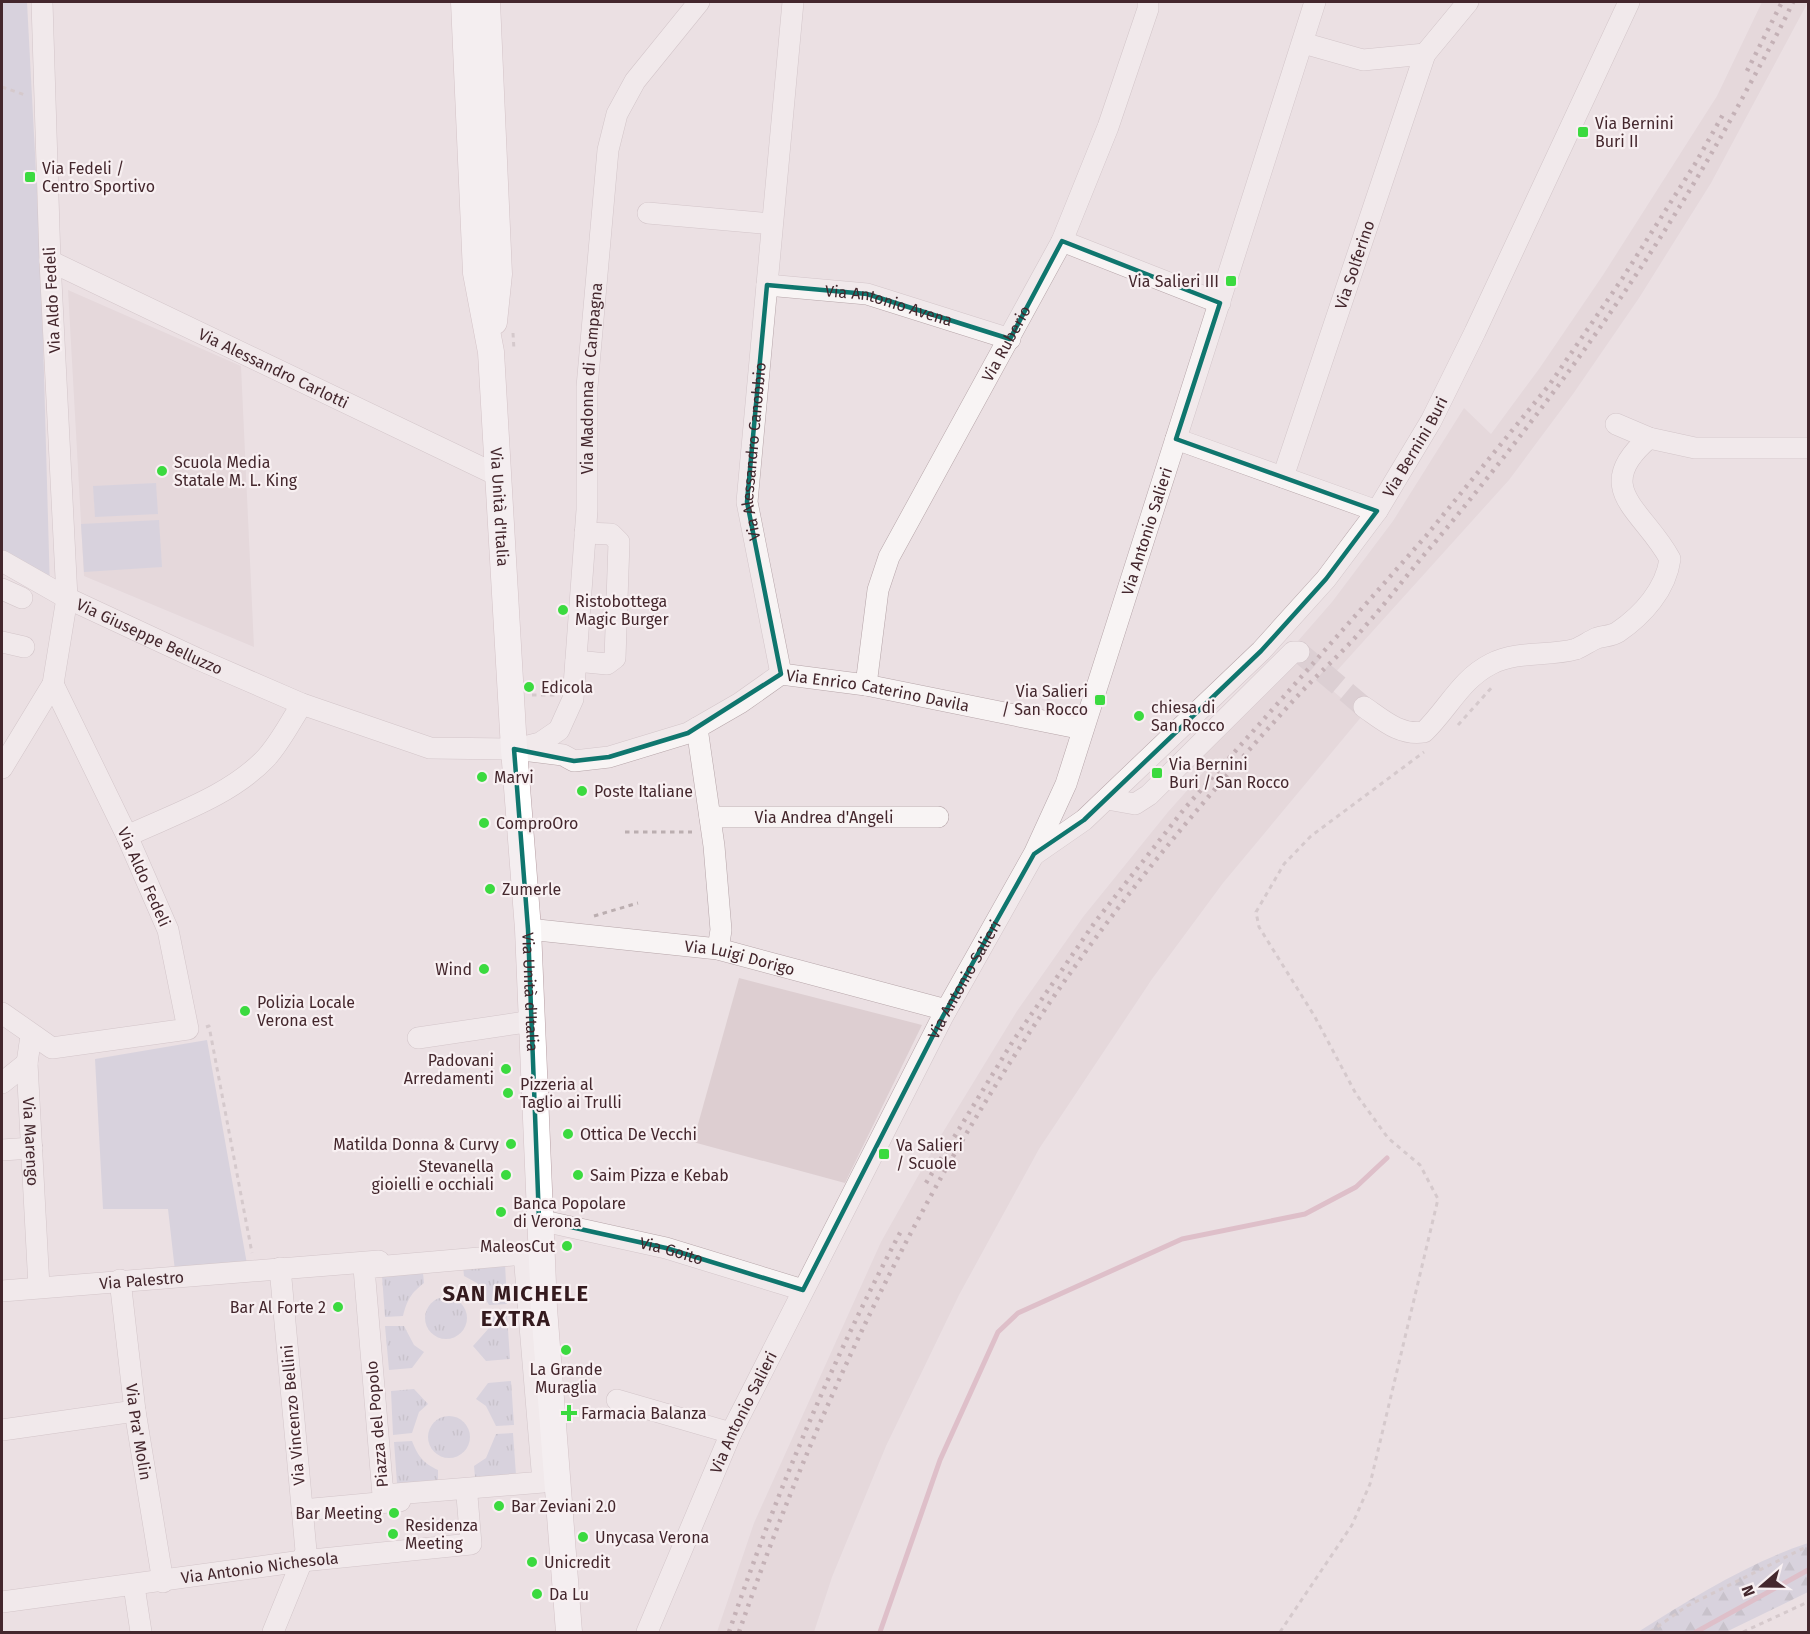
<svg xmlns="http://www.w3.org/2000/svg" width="1810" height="1634" font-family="'Fira Sans',sans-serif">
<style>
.built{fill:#ddced1}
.grass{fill:url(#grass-tufts)}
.forest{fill:url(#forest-firs)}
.park{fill:#c1c2d5}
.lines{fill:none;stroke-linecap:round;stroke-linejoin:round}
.stream{stroke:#ce98a9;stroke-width:5}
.minor-tunnel{stroke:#cabbbf;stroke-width:21;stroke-dasharray:21 10;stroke-linecap:butt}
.minor-casing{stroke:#b6a5a9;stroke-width:22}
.major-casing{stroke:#b79fa4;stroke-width:27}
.path{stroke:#bbaeb0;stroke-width:3;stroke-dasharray:4.5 4.5;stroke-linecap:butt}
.minor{stroke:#f8f4f4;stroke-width:21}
.major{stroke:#fff;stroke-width:26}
.rail{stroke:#96787e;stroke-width:4.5;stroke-dasharray:3 6;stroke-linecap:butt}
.marked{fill:none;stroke:#0f766e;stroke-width:4.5;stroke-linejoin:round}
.poi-dot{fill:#3bda3f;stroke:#f8f0f2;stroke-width:2}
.labels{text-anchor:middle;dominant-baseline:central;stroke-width:4.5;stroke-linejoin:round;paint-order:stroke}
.poi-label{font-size:16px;fill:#44272d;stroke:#f8f0f2;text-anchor:start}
.street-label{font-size:16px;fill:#44272d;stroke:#f8f0f2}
.district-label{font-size:22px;font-weight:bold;letter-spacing:1.5px;fill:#341a1e;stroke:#f8f0f2}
</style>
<defs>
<pattern id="grass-tufts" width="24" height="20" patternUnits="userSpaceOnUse" patternTransform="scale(1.5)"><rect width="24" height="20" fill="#c1c2d5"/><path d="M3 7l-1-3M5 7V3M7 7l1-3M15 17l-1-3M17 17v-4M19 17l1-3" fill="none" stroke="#9e9ead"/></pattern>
<pattern id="forest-firs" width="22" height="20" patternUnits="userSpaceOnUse" patternTransform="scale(1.5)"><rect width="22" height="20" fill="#c1c2d5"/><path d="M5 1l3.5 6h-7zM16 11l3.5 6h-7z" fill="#9e9ead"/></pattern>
</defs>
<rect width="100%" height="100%" fill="#ebe0e3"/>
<g class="built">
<path d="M1762 2H1808L1711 183 1639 298 1573 394 1509 480 1325 684 1362 716 1223 883 1152 979 1039 1149 959 1295 886 1446 832 1577 814 1632H717L754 1523 881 1242 940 1137 1017 1011 1083 917 1168 812 1208 767 1191 745 1291 649 1332 602 1393 521 1464 408 1491 434 1539 369 1603 275 1717 96Z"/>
<path d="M68 290 241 366 254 647 84 576Z"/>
<path d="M739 978 922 1025 845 1183 693 1142Z"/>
</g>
<g class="grass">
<path d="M505 1263 507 1304 489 1305 477 1283 464 1276 463 1266Z"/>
<path d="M423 1273 424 1283C411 1293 407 1300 403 1316L385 1317 382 1276Z"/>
<circle cx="446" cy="1318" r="21"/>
<path d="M507 1315 510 1359 486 1361 473 1346 489 1328 491 1317Z"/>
<path d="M385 1326H404L414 1345 424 1352 412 1368 389 1370Z"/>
<path d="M511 1381 514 1425 496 1426 486 1406 476 1399 488 1383Z"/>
<path d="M414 1389 428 1404 419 1412 412 1433 393 1435 391 1391Z"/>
<circle cx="449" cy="1437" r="21"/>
<path d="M513 1433 516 1475 475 1477 474 1466 486 1458 496 1434Z"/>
<path d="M412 1441C418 1456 423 1463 438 1470V1481L397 1483 394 1442Z"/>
</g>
<path class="forest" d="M1808 1543V1592L1726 1632H1638C1692 1598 1748 1563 1808 1543Z"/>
<g class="park">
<path d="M2 2H27L41 267 50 590 2 564Z"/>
<path d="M156 483 158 514 95 517 93 486Z"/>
<path d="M159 520 162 567 84 572 81 524Z"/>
<path d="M207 1040 247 1264 175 1271 168 1209H103L95 1059Z"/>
</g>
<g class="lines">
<g class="stream">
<path d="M880 1632 940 1460 998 1332 1018 1313 1182 1239 1305 1214 1356 1187 1387 1158"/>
<path d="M1696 1632 1808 1570"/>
</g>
<g class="minor-tunnel">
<path d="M1807 2H1808"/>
<path d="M1299 652 1364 707"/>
</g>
<g class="minor-casing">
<g id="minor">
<path d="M1425 54 1468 2"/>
<path d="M648 213 772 224"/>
<path d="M1062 241 1220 303"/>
<path id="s1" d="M50 261 497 475"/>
<path id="s2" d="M767 285 867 294 1010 339"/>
<path d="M1616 424 1649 438 1695 448H1808"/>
<path d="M1176 439 1377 511"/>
<path id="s3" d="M1283 477 1425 54 1363 60 1303 43"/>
<path id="s4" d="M2 561 67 598 198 659 302 704 430 748 514 749 563 755 574 761 609 757 688 733 740 703 781 674 866 685 1083 729"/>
<path d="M2 589 22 598"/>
<path d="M2 642 24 647"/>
<path d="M576 661 607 664 615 658 619 542 611 534 585 533"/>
<path id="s5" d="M781 674 747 502 793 2"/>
<path id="s6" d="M866 685 878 590 889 557 1062 241 1108 127 1148 9V2"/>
<path d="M1364 707C1383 720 1400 736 1424 732 1448 709 1461 679 1491 664 1519 650 1548 657 1576 649 1583 646 1590 641 1597 638 1604 636 1612 636 1618 632 1643 615 1666 589 1670 559 1644 510 1589 489 1649 438"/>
<path d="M697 728 714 846 721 930 718 949"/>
<path id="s7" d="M520 748 540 743 559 730 573 699 587 510V387L608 150 617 114 635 81 699 2"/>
<path d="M2 768 53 684 67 598 50 261 42 2"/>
<path d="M1107 799 1135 804 1149 795 1293 652H1299"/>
<path id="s8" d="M710 817H938"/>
<path d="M127 836C174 814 230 796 266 758 280 743 291 721 302 704"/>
<path id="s9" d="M1035 854 1084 820 1261 651 1326 579 1377 511 1431 421 1475 332 1629 2"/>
<path id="s10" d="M528 929 718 949 946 1010"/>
<path d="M2 1013 52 1048 188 1029 168 930 127 836 53 684"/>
<path id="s11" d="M31 1036 27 1063 39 1287"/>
<path d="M418 1038 533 1021"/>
<path d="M2 1083 27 1063"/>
<path d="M2 1150 32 1148"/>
<path id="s12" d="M539 1220 666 1248 803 1290"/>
<path d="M524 1254 543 1482 383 1495 364 1268Z"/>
<path id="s13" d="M120 1280 135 1411 163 1582"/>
<path id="s14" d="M2 1291 379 1261"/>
<path d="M617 1400 731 1433"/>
<path d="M2 1430 135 1411"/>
<path d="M302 1510 400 1501"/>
<path d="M134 1586 141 1632"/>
<path id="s15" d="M2 1602 302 1561 471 1544 467 1496"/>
<path d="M273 1632 306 1551 280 1268"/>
<path id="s16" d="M647 1632 731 1433 943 1016 1034 854 1066 784 1315 2"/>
</g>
</g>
<g class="major-casing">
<g id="major">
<path id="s17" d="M464 2 476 273 491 352 514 749 528 929 544 1308 569 1632"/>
<path d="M487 2 499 274 494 322"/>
</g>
</g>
<g class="path">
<path d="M2 87 25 95"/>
<path d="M513 333 514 350"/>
<path d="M532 695H556"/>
<path d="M1458 725 1493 686"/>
<path d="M625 832H692"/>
<path d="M594 916 638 903"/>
<path d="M206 1027 209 1026 252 1253"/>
<path d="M1280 1632 1352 1525 1370 1484 1438 1199 1420 1165 1388 1138 1356 1094 1315 1017 1259 927 1256 912 1284 864 1311 836 1424 752"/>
<path d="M1650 1632 1687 1606 1808 1546"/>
<path d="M1743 1632 1808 1602"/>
</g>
<use href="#minor" class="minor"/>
<use href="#major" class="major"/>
<g class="rail">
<path d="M1747 71 1782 2"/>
<path d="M926 1183 1013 1041 1095 922 1185 808 1426 536 1550 384 1622 279 1695 164 1725 111"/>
<path d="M729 1632C776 1494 832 1360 901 1231"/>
<path d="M739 1632C826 1381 943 1142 1103 928 1162 849 1226 775 1292 702 1316 675 1344 652 1367 624 1391 597 1412 568 1436 541 1553 400 1656 258 1743 97 1760 65 1778 34 1793 2"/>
</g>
</g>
<path d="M0 0H1810V1634H0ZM1062 241 1220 303 1176 439 1377 511 1326 579 1261 651 1084 820 1034 854 943 1016 803 1290 666 1248 539 1220 528 929 514 749 574 761 609 757 688 733 781 674 747 502 767 285 867 294 1010 339Z" fill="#ebe0e3" fill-opacity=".55" fill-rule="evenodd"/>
<path class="marked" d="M1062 241 1220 303 1176 439 1377 511 1326 579 1261 651 1084 820 1034 854 943 1016 803 1290 666 1248 539 1220 528 929 514 749 574 761 609 757 688 733 781 674 747 502 767 285 867 294 1010 339Z"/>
<g class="poi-dot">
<rect x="1577" y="126" width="12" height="12" rx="3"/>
<rect x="24" y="171" width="12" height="12" rx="3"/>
<rect x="1225" y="275" width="12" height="12" rx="3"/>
<circle cx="162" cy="471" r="6"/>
<circle cx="563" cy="610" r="6"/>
<circle cx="529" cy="687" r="6"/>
<rect x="1094" y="694" width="12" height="12" rx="3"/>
<circle cx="1139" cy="716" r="6"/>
<rect x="1151" y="767" width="12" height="12" rx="3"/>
<circle cx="482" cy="777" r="6"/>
<circle cx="582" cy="791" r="6"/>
<circle cx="484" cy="823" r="6"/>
<circle cx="490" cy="889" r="6"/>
<circle cx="484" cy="969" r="6"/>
<circle cx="245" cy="1011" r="6"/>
<circle cx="506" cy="1069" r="6"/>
<circle cx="508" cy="1093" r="6"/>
<circle cx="568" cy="1134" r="6"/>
<circle cx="511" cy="1144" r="6"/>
<rect x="878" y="1148" width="12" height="12" rx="3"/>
<circle cx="506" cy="1175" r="6"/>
<circle cx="578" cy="1175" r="6"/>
<circle cx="501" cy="1212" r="6"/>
<circle cx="567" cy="1246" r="6"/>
<circle cx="338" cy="1307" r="6"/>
<circle cx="566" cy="1350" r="6"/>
<path d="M566 1404h6v6h6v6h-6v6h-6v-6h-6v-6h6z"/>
<circle cx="499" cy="1506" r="6"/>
<circle cx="394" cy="1513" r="6"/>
<circle cx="393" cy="1534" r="6"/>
<circle cx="583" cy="1537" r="6"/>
<circle cx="532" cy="1562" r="6"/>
<circle cx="537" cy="1594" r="6"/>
</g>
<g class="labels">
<g class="poi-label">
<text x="1595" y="123">Via Bernini<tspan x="1595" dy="18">Buri II</tspan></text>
<text x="42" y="168">Via Fedeli /<tspan x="42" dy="18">Centro Sportivo</tspan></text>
<text x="1219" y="281" text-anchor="end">Via Salieri III</text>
<text x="174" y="462">Scuola Media<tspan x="174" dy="18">Statale M. L. King</tspan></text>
<text x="575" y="601">Ristobottega<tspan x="575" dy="18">Magic Burger</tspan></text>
<text x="541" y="687">Edicola</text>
<text x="1088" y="691" text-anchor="end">Via Salieri<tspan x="1088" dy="18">/ San Rocco</tspan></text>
<text x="1151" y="707">chiesa di<tspan x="1151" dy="18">San Rocco</tspan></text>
<text x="1169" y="764">Via Bernini<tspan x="1169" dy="18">Buri / San Rocco</tspan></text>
<text x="494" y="777">Marvi</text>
<text x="594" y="791">Poste Italiane</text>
<text x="496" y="823">ComproOro</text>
<text x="502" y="889">Zumerle</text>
<text x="472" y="969" text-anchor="end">Wind</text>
<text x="257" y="1002">Polizia Locale<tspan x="257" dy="18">Verona est</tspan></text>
<text x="494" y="1060" text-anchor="end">Padovani<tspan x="494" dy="18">Arredamenti</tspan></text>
<text x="520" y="1084">Pizzeria al<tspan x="520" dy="18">Taglio ai Trulli</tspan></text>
<text x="580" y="1134">Ottica De Vecchi</text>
<text x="499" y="1144" text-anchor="end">Matilda Donna &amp; Curvy</text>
<text x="896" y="1145">Va Salieri<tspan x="896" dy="18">/ Scuole</tspan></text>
<text x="494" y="1166" text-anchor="end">Stevanella<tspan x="494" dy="18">gioielli e occhiali</tspan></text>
<text x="590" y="1175">Saim Pizza e Kebab</text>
<text x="513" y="1203">Banca Popolare<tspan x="513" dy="18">di Verona</tspan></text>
<text x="555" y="1246" text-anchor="end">MaleosCut</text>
<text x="326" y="1307" text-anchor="end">Bar Al Forte 2</text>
<text x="566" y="1369" text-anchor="middle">La Grande<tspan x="566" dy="18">Muraglia</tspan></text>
<text x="581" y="1413">Farmacia Balanza</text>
<text x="511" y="1506">Bar Zeviani 2.0</text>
<text x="382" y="1513" text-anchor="end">Bar Meeting</text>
<text x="405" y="1525">Residenza<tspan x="405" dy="18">Meeting</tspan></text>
<text x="595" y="1537">Unycasa Verona</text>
<text x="544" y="1562">Unicredit</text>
<text x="549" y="1594">Da Lu</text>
</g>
<g class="street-label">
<text stroke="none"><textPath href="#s3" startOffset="224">Via Solferino</textPath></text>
<text transform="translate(52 300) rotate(-93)">Via Aldo Fedeli</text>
<text stroke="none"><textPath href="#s2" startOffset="124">Via Antonio Avena</textPath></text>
<text stroke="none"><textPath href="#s6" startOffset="374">Via Ruberio</textPath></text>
<text stroke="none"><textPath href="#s1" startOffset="248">Via Alessandro Carlotti</textPath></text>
<text stroke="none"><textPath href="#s7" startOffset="399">Via Madonna di Campagna</textPath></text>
<text stroke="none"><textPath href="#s9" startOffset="561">Via Bernini Buri</textPath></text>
<text stroke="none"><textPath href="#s5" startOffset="226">Via Alessandro Canobbio</textPath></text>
<text stroke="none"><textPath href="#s17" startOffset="507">Via Unità d'Italia</textPath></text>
<text stroke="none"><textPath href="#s16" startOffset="1212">Via Antonio Salieri</textPath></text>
<text stroke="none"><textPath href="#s4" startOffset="166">Via Giuseppe Belluzzo</textPath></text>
<text stroke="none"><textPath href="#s4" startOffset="940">Via Enrico Caterino Davila</textPath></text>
<text stroke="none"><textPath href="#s8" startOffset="114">Via Andrea d'Angeli</textPath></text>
<text transform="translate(144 877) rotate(66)">Via Aldo Fedeli</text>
<text stroke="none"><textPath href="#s10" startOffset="214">Via Luigi Dorigo</textPath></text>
<text stroke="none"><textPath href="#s16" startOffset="726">Via Antonio Salieri</textPath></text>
<text stroke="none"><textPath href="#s17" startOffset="993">Via Unità d'Italia</textPath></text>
<text stroke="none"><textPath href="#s11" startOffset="106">Via Marengo</textPath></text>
<text stroke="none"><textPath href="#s12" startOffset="136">Via Goito</textPath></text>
<text stroke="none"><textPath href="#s14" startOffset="140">Via Palestro</textPath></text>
<text stroke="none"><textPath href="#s16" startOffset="240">Via Antonio Salieri</textPath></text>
<text transform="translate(293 1415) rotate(-95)">Via Vincenzo Bellini</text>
<text transform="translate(377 1424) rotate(-95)">Piazza del Popolo</text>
<text stroke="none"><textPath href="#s13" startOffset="153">Via Pra' Molin</textPath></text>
<text stroke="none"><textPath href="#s15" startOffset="260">Via Antonio Nichesola</textPath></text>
</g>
<g class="district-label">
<text x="516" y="1293">SAN MICHELE<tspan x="516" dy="25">EXTRA</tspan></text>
</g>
</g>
<rect width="1810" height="1634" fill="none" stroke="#44272d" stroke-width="6"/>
<g transform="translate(1762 1586) rotate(250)" stroke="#f8f0f2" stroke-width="4.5" paint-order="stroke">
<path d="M0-4.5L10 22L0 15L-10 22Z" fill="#44272d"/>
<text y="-9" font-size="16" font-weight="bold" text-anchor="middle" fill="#44272d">N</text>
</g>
</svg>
